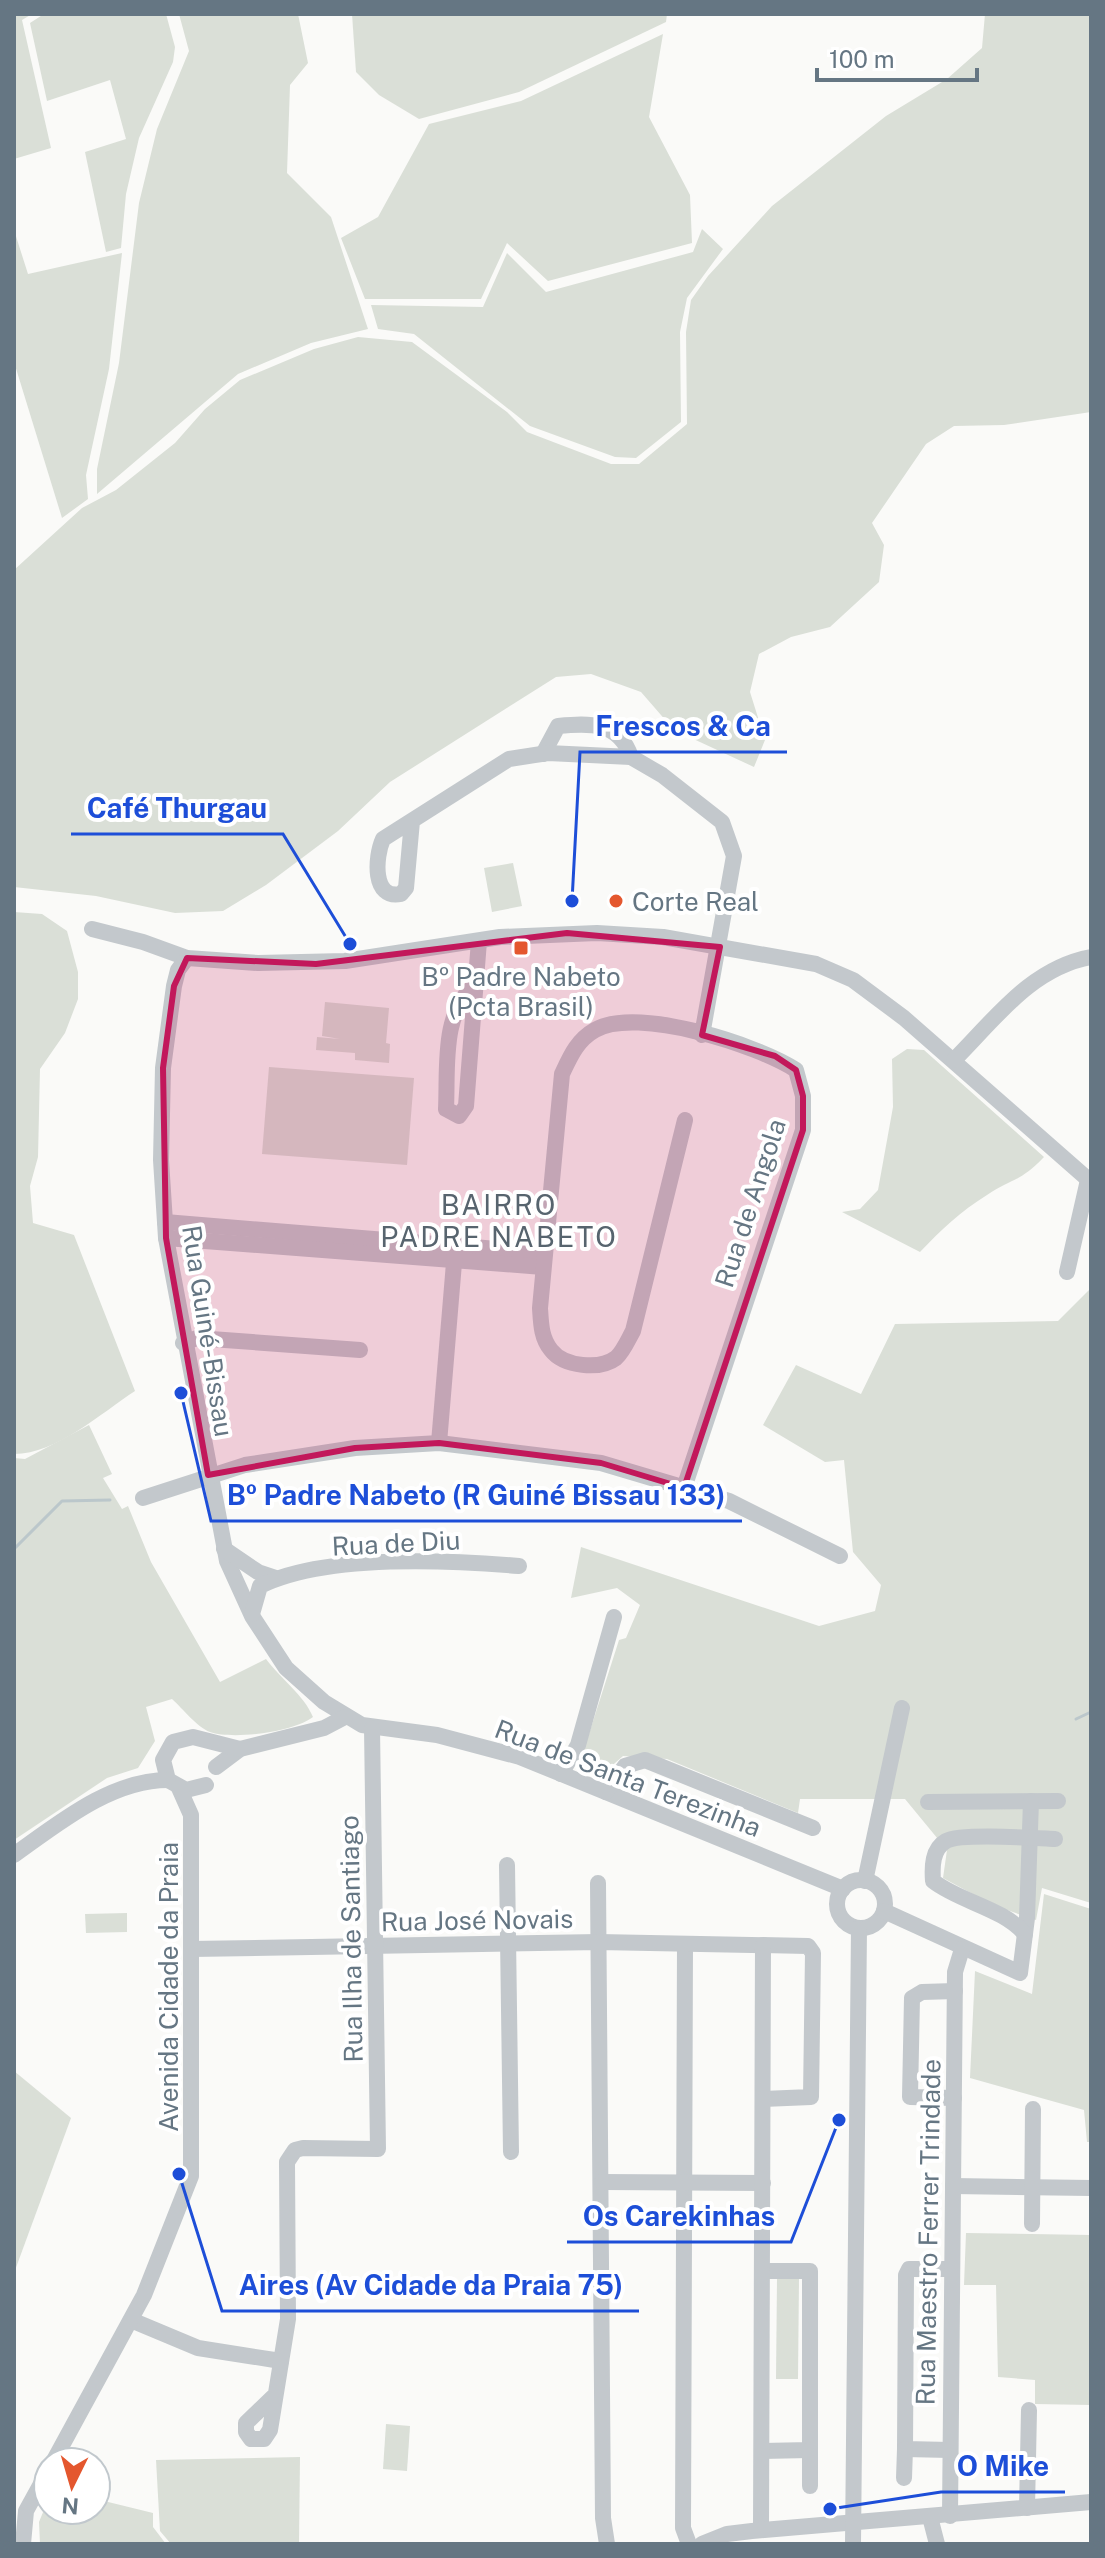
<svg xmlns="http://www.w3.org/2000/svg" width="1105" height="2558" font-family="'Public Sans',sans-serif">
<style>
.green{fill:#dadfd7}
.lines{fill:none;stroke-linecap:round;stroke-linejoin:round}
.stream{stroke:#bbc7cb;stroke-width:3}
.minor{stroke:#c3c8cc;stroke-width:16}
.marked{fill:#c2185b;fill-opacity:0.2;stroke:#c2185b;stroke-width:6;stroke-linejoin:round}
.poi-dot{fill:#e4572e;stroke:#fff;stroke-width:3}
.labels{text-anchor:middle;dominant-baseline:central;stroke-width:8;stroke-linejoin:round;paint-order:stroke}
.poi-label{font-size:26px;fill:#657683;stroke:#fff;text-anchor:start}
.street-label{font-size:26px;fill:#657683;stroke:#fff}
.neighbourhood-label{font-size:28px;letter-spacing:2px;fill:#57646e;stroke:#fff}
.leader{fill:none;stroke:#1d4ed8;stroke-width:3}
.callout-dot{fill:#1d4ed8;stroke:#fff;stroke-width:3}
.callout-label{font-size:28px;text-anchor:middle;font-weight:bold;fill:#1d4ed8;stroke:#fff;stroke-width:8;stroke-linejoin:round;paint-order:stroke}
</style>
<rect width="100%" height="100%" fill="#fafaf8"/>
<g class="green">
<path d="M14 14H32L22 20 51 148 14 159Z"/>
<path d="M44 14H166L175 47 173 62 139 138 126 194 121 248 106 252 85 152 126 139 110 80 47 101 30 23Z"/>
<path d="M179 14H298L308 63 290 85 287 173 331 217 368 329 311 343 238 374 97 494V469L119 363 139 203 157 129 189 51Z"/>
<path d="M352 14H667L666 22 519 92 419 119 379 95 356 72Z"/>
<path d="M985 14H1091V412L1004 425 954 426 926 444 872 523 884 545 879 582 830 627 791 637 759 654 750 692 765 740 754 767 674 730 641 692 591 674 556 677 390 782 338 831 266 885 223 911 175 913 96 896 14 887V570L82 508 116 490 175 443 205 409 240 380 314 349 358 337 412 342 507 412 527 432 611 464H639L687 424 686 332 691 300 708 276 772 206 886 116 947 79 982 48Z"/>
<path d="M663 34 649 117 690 195 692 243 548 281 507 243 481 299H365L341 238 378 217 429 124 521 101Z"/>
<path d="M702 229 723 249 687 298 680 332 681 422 636 458 615 457 530 426 414 334 378 329 371 305 483 307 507 253 546 292 693 252Z"/>
<path d="M14 230 28 274 122 253 109 369 86 475 88 499 62 518 14 362Z"/>
<path d="M513 863 522 906 492 912 484 868Z"/>
<path d="M14 912 42 914 67 931 78 972V999L65 1033 40 1069 38 1157 30 1186 33 1223 74 1235 135 1391C101 1413 57 1454 14 1454Z"/>
<path d="M325 1002 389 1008 386 1043 390 1044 389 1063 355 1060V1053L316 1050 317 1037 340 1039 322 1036Z"/>
<path d="M907 1049 924 1050 1044 1157C1020 1182 1013 1178 987 1195 961 1211 941 1230 920 1252L842 1212 860 1209 878 1190 893 1107 892 1059Z"/>
<path d="M269 1067 414 1078 407 1165 262 1154Z"/>
<path d="M1091 1288V1903L1042 1888 1036 1920 995 1906 943 1878 947 1850 905 1799H800L798 1813 667 1759 623 1756 598 1778 579 1765 619 1640 626 1638 640 1605 617 1588 571 1598 581 1547 819 1626 875 1611 881 1585 853 1552 844 1460 825 1462 763 1425 796 1365 861 1394 895 1324 1058 1321Z"/>
<path d="M89 1425 112 1474 103 1478 122 1509 128 1506 151 1562 220 1682 266 1659C280 1678 304 1695 313 1717 294 1732 233 1740 210 1732 197 1727 183 1709 172 1699L146 1707 155 1741 138 1768 107 1778 14 1840V1458L25 1459Z"/>
<path d="M1044 1894 1091 1909V2142H1087L1084 2110 970 2078 975 1971 1032 1994Z"/>
<path d="M127 1913V1932L86 1933 85 1914Z"/>
<path d="M14 2071 71 2118 14 2273Z"/>
<path d="M966 2233 1091 2235V2405L1035 2404V2380L998 2377 996 2285H964Z"/>
<path d="M777 2279H799L798 2379H776Z"/>
<path d="M386 2424 410 2426 407 2471 383 2469Z"/>
<path d="M300 2457 299 2544H171L160 2531 156 2460Z"/>
<path d="M96 2499 153 2513V2527L166 2544H40L39 2522 48 2500V2510H96Z"/>
</g>
<g class="lines">
<g class="stream">
<path d="M14 1549 62 1501 110 1500"/>
<path d="M1076 1719 1091 1712"/>
</g>
<g class="minor">
<path d="M543 754 558 726C589 723 619 721 631 757"/>
<path d="M412 821 406 888 401 894C372 900 375 857 383 839L509 759 548 753 631 757 662 775 722 822 734 856 702 1035"/>
<path d="M92 929 143 942 187 958 258 963 345 961 500 937 597 933 663 937 816 964 853 980 904 1018 1091 1182"/>
<path d="M187 958 178 970 174 986 163 1068 161 1160 166 1238 227 1561 252 1616 286 1668 324 1702 362 1725 437 1735 520 1757 843 1889"/>
<path d="M476 984C441 1012 448 1068 446 1109L459 1116 466 1106 479 941"/>
<path d="M954 1060C995 1019 1031 968 1091 957"/>
<path d="M165 1222 545 1253"/>
<path d="M166 1238 543 1267"/>
<path d="M1067 1272 1088 1180"/>
<path d="M183 1343 197 1338 360 1350"/>
<path d="M439 1443 455 1251"/>
<path d="M684 1488 803 1130V1096L796 1070C758 1045 637 1006 595 1030 577 1040 570 1057 562 1074L540 1308C541 1323 541 1338 551 1350 564 1367 600 1370 616 1358 623 1352 628 1340 633 1331L685 1120"/>
<path d="M143 1498 245 1465 355 1448 439 1443 601 1463 729 1501 840 1556"/>
<path d="M224 1549 258 1572 276 1578"/>
<path d="M252 1614 260 1586C325 1554 447 1560 519 1566"/>
<path d="M216 1767 240 1749 324 1728 345 1717"/>
<path d="M561 1774 578 1745 614 1617"/>
<path d="M206 1785 186 1790 168 1780 163 1760 173 1742 193 1737 240 1749"/>
<path d="M606 1792 625 1766 645 1760 813 1828"/>
<path d="M928 1802 1058 1801"/>
<path d="M14 1855C59 1823 111 1780 168 1780"/>
<path d="M507 1865 511 2152"/>
<circle cx="861" cy="1904" r="24"/>
<path d="M865 1881 902 1708"/>
<path d="M598 1883 603 2518 607 2544"/>
<path d="M884 1911 1020 1973 1027 1918 1031 1801"/>
<path d="M1025 1934C1003 1908 960 1902 933 1881 932 1867 932 1849 946 1841 961 1833 1034 1838 1055 1839"/>
<path d="M685 1944 683 2528 689 2544"/>
<path d="M191 1949 599 1942 808 1946 813 1953 811 2097 763 2099"/>
<path d="M954 2098 910 2097 912 1998 922 1992 955 1991"/>
<path d="M602 2182 763 2183"/>
<path d="M953 2186 1091 2188"/>
<path d="M1032 2224 1033 2109"/>
<path d="M131 2320 198 2348 281 2361"/>
<path d="M273 2397 246 2423V2432L251 2439H264L270 2430 288 2319 287 2162 295 2150 303 2148 378 2149 372 1728"/>
<path d="M950 2450 905 2449 906 2275 909 2269H952"/>
<path d="M762 2451 810 2450V2271H763"/>
<path d="M53 2462 144 2295 191 2176V1815L179 1788"/>
<path d="M904 2478 905 2449"/>
<path d="M810 2486V2450"/>
<path d="M1027 2508 1029 2410"/>
<path d="M950 2516 955 1972 962 1949"/>
<path d="M930 2517 937 2544"/>
<path d="M761 2530 763 1945"/>
<path d="M23 2544 26 2511 48 2471"/>
<path d="M702 2544 727 2534 752 2531 1091 2502"/>
<path d="M853 2544 859 1928"/>
</g>
</g>
<path class="marked" d="M567 933 720 947 702 1035 775 1056 796 1070 803 1096V1130L684 1488 601 1463 439 1443 355 1448 208 1475 166 1238 163 1068 174 986 187 958 316 964Z"/>
<g class="poi-dot">
<circle cx="616" cy="901" r="8"/>
<rect x="513" y="940" width="16" height="16" rx="4"/>
</g>
<g class="labels">
<g class="poi-label">
<text x="632" y="901">Corte Real</text>
<text x="521" y="976" text-anchor="middle">Bº Padre Nabeto<tspan x="521" dy="30">(Pcta Brasil)</tspan></text>
</g>
<g class="street-label">
<text transform="translate(750 1203) rotate(-72)">Rua de Angola</text>
<text transform="translate(208 1331) rotate(81)">Rua Guiné-Bissau</text>
<text transform="translate(396 1543) rotate(-3)">Rua de Diu</text>
<text transform="translate(628 1778) rotate(21)">Rua de Santa Terezinha</text>
<text transform="translate(477 1920) rotate(-1)">Rua José Novais</text>
<text transform="translate(351 1939) rotate(-91)">Rua Ilha de Santiago</text>
<text transform="translate(168 1987) rotate(-90)">Avenida Cidade da Praia</text>
<text transform="translate(928 2232) rotate(-89)">Rua Maestro Ferrer Trindade</text>
</g>
<g class="neighbourhood-label">
<text x="499" y="1204">BAIRRO<tspan x="499" dy="32">PADRE NABETO</tspan></text>
</g>
</g>
<path class="leader" d="M572 901L580 752H787M350 944L283 834H71M181 1393L211 1521H742M839 2120L791 2242H567M179 2174L222 2311H639M830 2509L941 2492H1065"/>
<g class="callout-dot">
<circle cx="572" cy="901" r="8"/>
<circle cx="350" cy="944" r="8"/>
<circle cx="181" cy="1393" r="8"/>
<circle cx="839" cy="2120" r="8"/>
<circle cx="179" cy="2174" r="8"/>
<circle cx="830" cy="2509" r="8"/>
</g>
<g class="callout-label">
<text x="683" y="736">Frescos &amp; Ca</text>
<text x="177" y="818">Café Thurgau</text>
<text x="476" y="1505">Bº Padre Nabeto (R Guiné Bissau 133)</text>
<text x="679" y="2226">Os Carekinhas</text>
<text x="431" y="2295">Aires (Av Cidade da Praia 75)</text>
<text x="1003" y="2476">O Mike</text>
</g>
<rect width="1105" height="2558" fill="none" stroke="#657683" stroke-width="32"/>
<g transform="translate(72 2486) rotate(185)"><circle r="38" fill="#ffffff" stroke="#c1c8cd" stroke-width="2"/>
<path d="M0-6L14 30L0 20L-14 30Z" fill="#e4572e"/>
<text y="-12" font-size="22" font-weight="bold" text-anchor="middle" fill="#657683">N</text>
</g>
<path d="M817 68v12h160v-12" fill="none" stroke="#657683" stroke-width="4"/>
<text x="829" y="68" font-size="24" fill="#657683" stroke="#ffffff" stroke-width="6" paint-order="stroke">100 m</text>
</svg>
